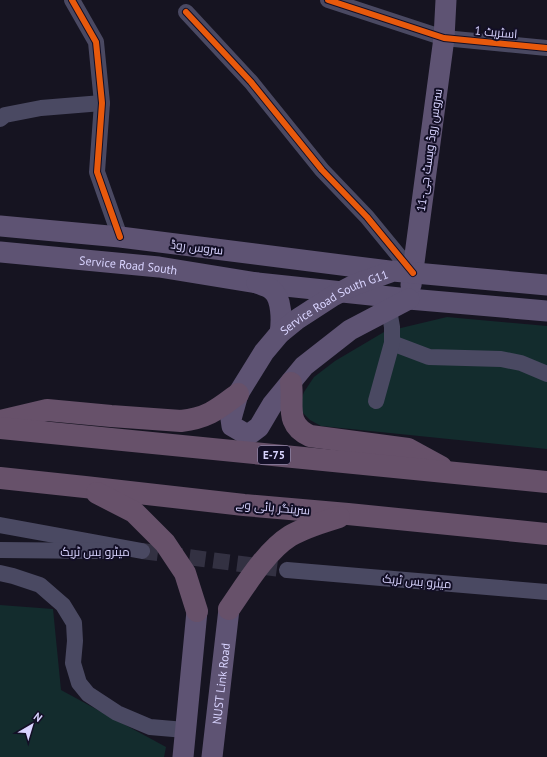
<svg xmlns="http://www.w3.org/2000/svg" width="547" height="757" font-family="'PT Sans',Cairo,sans-serif">
<style>
.green{fill:#132c2d}
.lines{fill:none;stroke-linecap:round;stroke-linejoin:round}
.minor-tunnel{stroke:#333142;stroke-width:16;stroke-dasharray:16 8;stroke-linecap:butt}
.minor{stroke:#4a4962;stroke-width:16}
.major{stroke:#5e5373;stroke-width:21}
.highway{stroke:#67516a;stroke-width:22}
.cycleway-casing{stroke:#130f26;stroke-width:8}
.cycleway{stroke:#e8590c;stroke-width:6}
.labels{text-anchor:middle;dominant-baseline:central;stroke-width:4;stroke-linejoin:round;paint-order:stroke}
.shield{fill:#130f26;stroke:#9e99be;stroke-width:1}
.shield-label{font-size:11px;font-weight:bold;fill:#d9d4ff}
.street-label{font-size:12px;fill:#d9d4ff;stroke:#130f26}
</style>
<rect width="100%" height="100%" fill="#161421"/>
<g class="green">
<path d="M447 317 547 326V449L321 426 310 420 301 411V401L304 392 314 377 335 361 384 332Z"/>
<path d="M0 605 53 609 61 690 166 747 164 757H0Z"/>
</g>
<g class="lines">
<path class="minor-tunnel" d="M142 551 287 570"/>
<g class="minor">
<path d="M72 0 96 42 102 103 97 172 120 237"/>
<path d="M328 0 444 38 547 48"/>
<path d="M186 12 251 82 322 170 367 217 413 273"/>
<path d="M0 119 5 115 41 108 102 103"/>
<path d="M392 343 429 357 501 359 521 363 547 374"/>
<path d="M376 401 392 343V327L389 310"/>
<path d="M0 525 142 551"/>
<path d="M0 550 104 551"/>
<path d="M287 570 547 592"/>
<path d="M0 573 13 576 40 585 63 605 74 623 75 641 73 663 79 683 88 694 117 713 150 727 185 730"/>
</g>
<g class="major">
<path d="M0 226 120 237 389 271"/>
<path id="s1" d="M0 252 159 267 257 283 409 299 547 311"/>
<path d="M257 283C262 285 269 287 272 290 282 298 282 321 280 333"/>
<path d="M411 285 444 38 446 0"/>
<path id="s2" d="M409 299 350 330 304 366 272 405 259 427 251 433H244L232 426 231 419 238 394 264 352 280 333 296 320 333 296 354 285 393 271 547 285"/>
<path d="M183 757 197 611"/>
<path id="s3" d="M212 757 229 609"/>
</g>
<g class="highway">
<path d="M291 383C294 405 284 424 310 436L408 449 441 467"/>
<path d="M0 421 47 410 111 416 181 421C208 418 218 409 238 394"/>
<path d="M0 428 547 482"/>
<path d="M0 478 85 487 244 505 348 514 547 534"/>
<path d="M97 493 134 512 165 543 185 573 197 611"/>
<path d="M229 609C245 586 266 551 290 536 305 527 323 522 339 517"/>
</g>
<g class="cycleway-casing">
<g id="cycleway">
<path d="M72 0 96 42 102 103 97 172 120 237"/>
<path d="M328 0 444 38 547 48"/>
<path d="M186 12 251 82 322 170 367 217 413 273"/>
</g>
</g>
<use href="#cycleway" class="cycleway"/>
</g>
<g class="labels">
<rect class="shield" x="258" y="446" width="32" height="18" rx="3"/>
<g class="shield-label">
<text x="274" y="455">E-75</text>
</g>
<g class="street-label">
<text transform="translate(496 32) rotate(5)">اسٹریٹ 1</text>
<text transform="translate(429 150) rotate(-82)">سروس روڈ ویسٹ جی-11</text>
<text transform="translate(197 247) rotate(7)">سروس روڈ</text>
<text stroke="none"><textPath href="#s1" startOffset="129">Service Road South</textPath></text>
<text stroke="none"><textPath href="#s2" startOffset="402">Service Road South G11</textPath></text>
<text transform="translate(273 507) rotate(5)">سرینگر ہائی وے</text>
<text x="95" y="551">میٹرو بس ٹریک</text>
<text transform="translate(417 581) rotate(5)">میٹرو بس ٹریک</text>
<text stroke="none"><textPath href="#s3" startOffset="74">NUST Link Road</textPath></text>
</g>
</g>
<g transform="translate(32 725) rotate(38)" stroke="#130f26" stroke-width="3" paint-order="stroke">
<path d="M0-3L7 15L0 10L-7 15Z" fill="#d9d4ff"/>
<text y="-6" font-size="11" font-weight="bold" text-anchor="middle" fill="#d9d4ff">N</text>
</g>
</svg>
